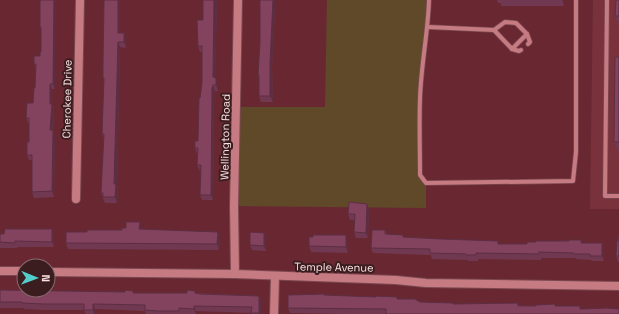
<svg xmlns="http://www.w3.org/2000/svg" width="619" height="314" font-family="'Space Grotesk',sans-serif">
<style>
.built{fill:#79323c}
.green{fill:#604929}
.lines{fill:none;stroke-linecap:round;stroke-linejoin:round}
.service-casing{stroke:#7b4851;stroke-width:5.5}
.minor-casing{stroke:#7b4851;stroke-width:10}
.service{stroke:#c57b81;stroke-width:4}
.minor{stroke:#c57b81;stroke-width:8}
.wall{fill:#713951}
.shaded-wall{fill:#5c2e42}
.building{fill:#83425e;stroke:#5c2e42}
.labels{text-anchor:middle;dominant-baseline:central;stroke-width:4;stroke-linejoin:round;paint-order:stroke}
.street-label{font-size:11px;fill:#fae1e2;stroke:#3b1d20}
</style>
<rect width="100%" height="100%" fill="#692831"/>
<path class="built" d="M593 0H619V209H590Z"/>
<path class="green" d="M327 0H429L420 98V175L426 183V208L234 206 236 107H325Z"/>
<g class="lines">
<g class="service-casing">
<g id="service">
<path d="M429 0C428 33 421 65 420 98 419 124 420 150 420 175L426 183 573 181 576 152V0"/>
<path d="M607 0 605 196H619"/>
<path d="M428 27 494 30 505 22 516 23 527 34 512 49 494 30"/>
<path d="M527 34 530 42 528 44"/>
<path d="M512 49 519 51 521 50"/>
</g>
</g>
<g class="minor-casing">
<g id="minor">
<path d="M76 199 80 0"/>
<path d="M0 271H24"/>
<path d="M48 272 235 274 396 280 426 283 619 286"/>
<path d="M235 274 234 206 238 0"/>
<path d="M274 314 275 277"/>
</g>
</g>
<use href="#service" class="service"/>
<use href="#minor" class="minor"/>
</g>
<g class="wall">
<path d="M104 0H120V33H124L126 39V48L120 47 117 186 118 189 117 203H105L101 193 104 139 102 134 104 80 103 78Z"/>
<path d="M203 0H217L215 78 218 84V91H215L214 93 213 200H202L200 195 201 171H200L197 165 198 154H197L195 148 198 141 202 83V52H200L198 46 203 20Z"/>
<path d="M497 0H564V6H501V3H498Z"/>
<path d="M619 0V26L615 16Z"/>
<path d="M275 7 272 68 273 102H261L259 96V80L258 75Z"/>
<path d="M40 8 55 89H52V104L54 109 53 130 55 136 54 197 34 198 32 192V160H29L27 155 29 142V123H28L26 118 33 103 35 88 36 70 34 64 40 56 41 52V30L40 27Z"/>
<path d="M619 57V153H618L614 142Z"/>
<path d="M369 210 368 238H356L354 232 355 220H350L348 214Z"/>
<path d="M142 228V230L220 238 219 250 68 249 66 243 122 230Z"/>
<path d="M385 230 387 234 404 237 499 244H527L536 242 581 240 582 243H602L604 249V261H592L591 260 576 259V258H541V260L478 259V261H468V260L432 259 431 255 373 253 371 248Z"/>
<path d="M0 234 54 235V247H17V248H0Z"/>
<path d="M619 236V262H618L616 256Z"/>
<path d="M266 238V251L252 250 250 245Z"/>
<path d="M348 241V253L311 252 309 246Z"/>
<path d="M0 290 125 292 133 291 134 293H187L195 291 196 293 259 296 261 301V314H252L251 313 196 311V314H146L145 311 95 309V314H86L84 310H45L24 309 23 308H0Z"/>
<path d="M325 296 398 299 420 302 453 303V304L555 306 581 309 619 314H346L290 313 288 308Z"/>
</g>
<g class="shaded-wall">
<path d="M54 0H56L55 89 53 84Z"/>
<path d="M118 0H120V39L118 33Z"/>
<path d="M214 0H217L215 83 213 77Z"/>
<path d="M273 0H275V7L272 68 273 102 270 96V63Z"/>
<path d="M562 0H564V6Z"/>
<path d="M124 33 126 39V48L124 42Z"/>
<path d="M118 42 120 47 117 186 118 189 117 203 115 197 114 184Z"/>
<path d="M216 78 218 84V91L216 85Z"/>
<path d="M50 84 52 89V109L50 104Z"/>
<path d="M213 85 215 91 214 93 213 200 211 195 212 88Z"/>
<path d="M52 104 54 109 52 136 50 130Z"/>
<path d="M53 130 55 136 54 197 52 191Z"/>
<path d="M367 204 369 210 368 238 366 233Z"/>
<path d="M140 222 142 228 141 235 139 229Z"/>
<path d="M52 229 54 235V247L52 242Z"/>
<path d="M218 232 220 238 219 250 217 244Z"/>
<path d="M264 233 266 238V251L264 246Z"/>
<path d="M346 235 348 241V253L346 247Z"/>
<path d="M602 243 604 249V261L602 256Z"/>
<path d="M259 296 261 301V314H259Z"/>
<path d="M93 304 95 309V314H94L93 310Z"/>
<path d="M194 306 196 311V314L194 309Z"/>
</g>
<g class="building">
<path d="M40 0H54L53 84H50V104H52L50 130H53L52 191 32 192V155H27V142H29V118H26L27 103H33L34 88H35L36 64H34V56H40V52H41V27H40Z"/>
<path d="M104 0H118V33H124V42H118L114 184H116L115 197H103V193H101L104 134H102L104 78H103V64Z"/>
<path d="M203 0H214L213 77 216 78V85H213L212 88 211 195H200L201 165H197L198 148H195V141H198L199 98H200L202 83V46H198L197 20H203Z"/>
<path d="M260 0H273L270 63V96H259V75H258L260 42Z"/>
<path d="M616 0H619V16H615Z"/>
<path d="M615 57H619V142H614Z"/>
<path d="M349 202 367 204 366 233 354 232 355 214H348Z"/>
<path d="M126 222H140L139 229 218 232 217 244 66 243V232H87V230H122V228H126Z"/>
<path d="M5 229H52V242L15 241V243L0 242V234H4Z"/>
<path d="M372 230H385V234L403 235V237L441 239 498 241V244H527V242H536V241H569V240H581V243H602V256H590V254H574V253L539 252V254L476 253V255H466V254L430 253V249L371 248Z"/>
<path d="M250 232 264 233V246L250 245Z"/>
<path d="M313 235H346V247L309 246V237H313Z"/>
<path d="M618 236H619V256H616L617 240 618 241Z"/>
<path d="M0 290 125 292V290L133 291V293H187V290L195 291V293L200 294 259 296V313H251L252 307 194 306V309L179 308V311H158L145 310V305L93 304V310H84V304H43L22 303V302H0Z"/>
<path d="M324 294V295L376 297V296L397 297V299H415L420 302 453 303V304L518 303V306H536V305L555 304V306H580V309L607 308 619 309V314H386V309L288 308V295Z"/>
</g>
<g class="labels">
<g class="street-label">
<text transform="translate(67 99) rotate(-89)">Cherokee Drive</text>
<text transform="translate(225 137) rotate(-89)">Wellington Road</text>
<text transform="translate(334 267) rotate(1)">Temple Avenue</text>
</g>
</g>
<g transform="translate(36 278) rotate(91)"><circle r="19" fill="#3b1d20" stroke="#876b6e"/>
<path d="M0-3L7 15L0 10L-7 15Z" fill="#52cdcc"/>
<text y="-6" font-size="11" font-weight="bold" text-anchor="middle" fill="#fae1e2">N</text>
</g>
</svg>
